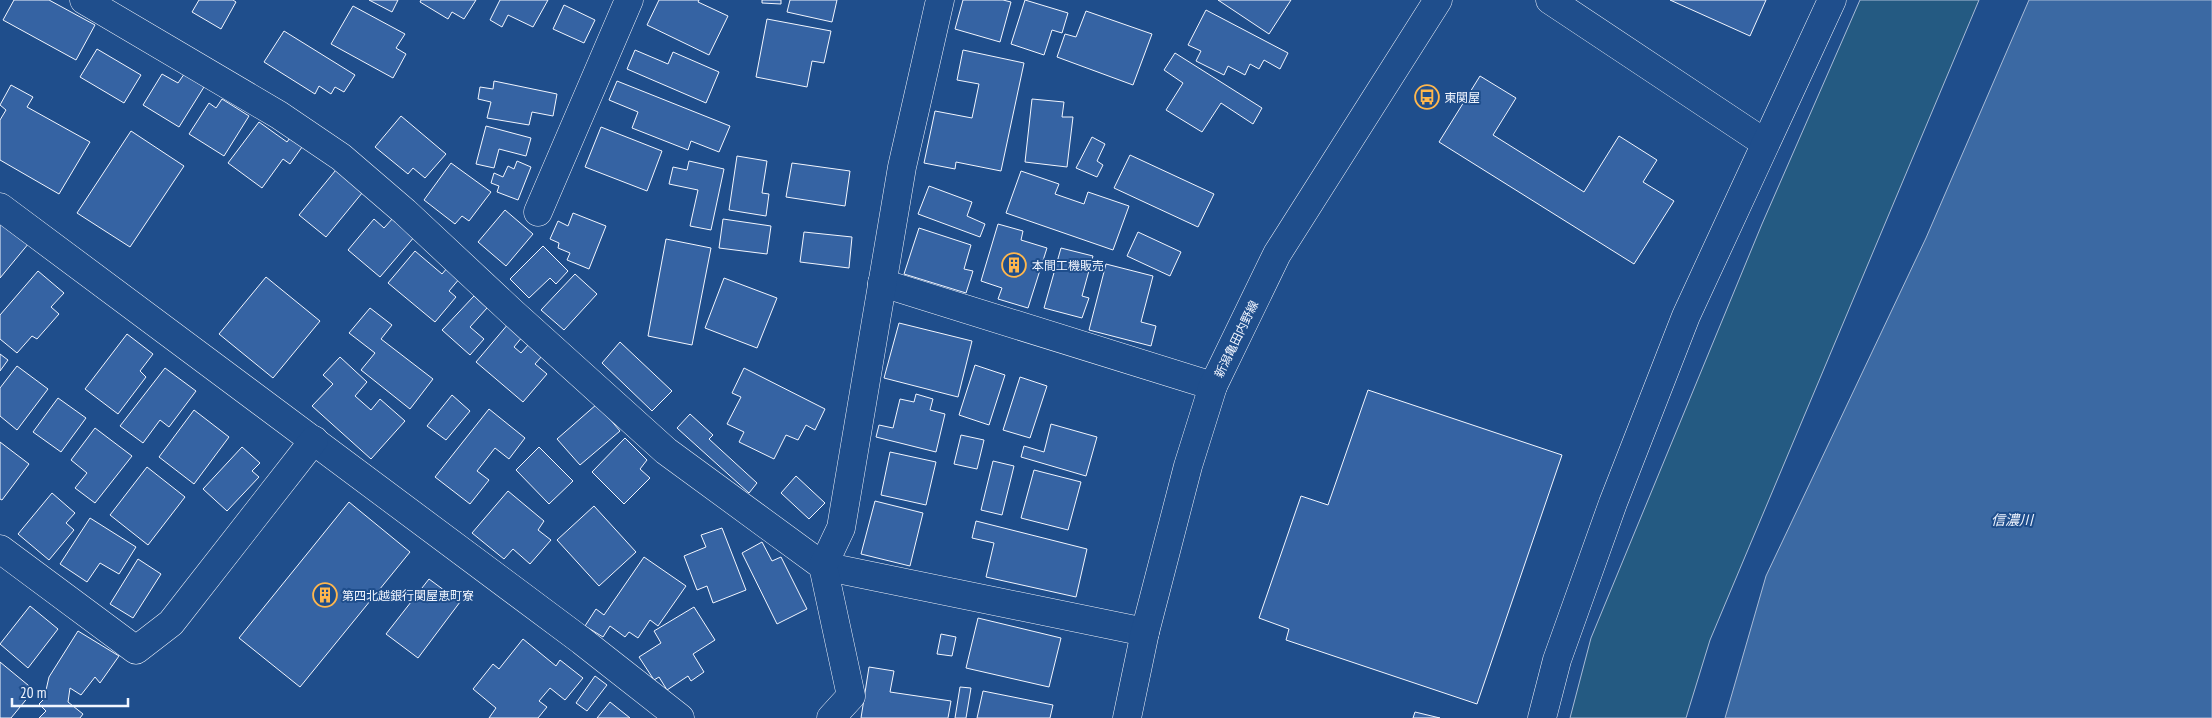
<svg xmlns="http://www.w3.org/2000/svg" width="2212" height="718" font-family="'PT Sans Narrow','Noto Sans JP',sans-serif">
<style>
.green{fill:#245a82;stroke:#a8bbd7}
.water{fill:#3b69a3;stroke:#a8bbd7}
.building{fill:#3563a3;stroke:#f2f6ff}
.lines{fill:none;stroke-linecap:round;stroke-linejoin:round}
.minor-casing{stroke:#f2f6ff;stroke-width:29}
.major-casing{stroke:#f2f6ff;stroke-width:29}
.minor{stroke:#1f4e8c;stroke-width:28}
.major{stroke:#1f4e8c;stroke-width:28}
.labels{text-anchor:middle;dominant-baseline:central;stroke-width:4;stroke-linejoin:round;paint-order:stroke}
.poi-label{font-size:12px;fill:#f2f6ff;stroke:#1f4e8c;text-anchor:start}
.street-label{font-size:12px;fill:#f2f6ff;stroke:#1f4e8c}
.water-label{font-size:14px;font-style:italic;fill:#f2f6ff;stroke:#1f4e8c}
</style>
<rect width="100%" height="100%" fill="#1f4e8c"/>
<path class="green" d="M1860 0H1979L1710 640 1686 718H1570L1591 638 1762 224Z"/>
<path class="water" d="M2029 0H2212V718H1725L1766 576 1926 238Z"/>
<g class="building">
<path d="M14 0H49L95 25 76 60 3 20Z"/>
<path d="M199 0H233L236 2 221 29 192 12Z"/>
<path d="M369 0H398L392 12Z"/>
<path d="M421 0H476L464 19 452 12 448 19 420 2Z"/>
<path d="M500 0H548L533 27 508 15 502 27 490 20Z"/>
<path d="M659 0H699L698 2 728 16 709 55 647 25Z"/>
<path d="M762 0H781V4L762 3Z"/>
<path d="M790 0H837L832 22 787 12Z"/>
<path d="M963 0H1003L1011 2 1000 42 955 29Z"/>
<path d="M1025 0 1068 13 1062 33 1052 30 1044 55 1011 44Z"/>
<path d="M1218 0H1291L1269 34Z"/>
<path d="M1670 0H1766L1750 36Z"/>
<path d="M564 5 595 20 584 43 553 29Z"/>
<path d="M353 6 405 34 396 48 406 54 393 78 331 44Z"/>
<path d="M1206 10 1288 53 1280 69 1264 60 1259 69 1250 64 1245 75 1228 66 1224 75 1196 61 1201 51 1188 45Z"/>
<path d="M1086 11 1152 34 1133 85 1057 57 1065 34 1076 37Z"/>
<path d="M767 19 831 31 824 63 812 61 807 87 756 77Z"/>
<path d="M284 31 355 75 344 92 335 87 331 94 319 86 315 94 264 62Z"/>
<path d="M97 49 141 75 124 103 80 77Z"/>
<path d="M635 50 668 64 673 52 719 72 706 103 627 69Z"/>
<path d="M963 50 1024 63 1001 171 956 162 955 169 924 163 935 111 972 118 979 84 957 80Z"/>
<path d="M1175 53 1262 108 1253 124 1221 103 1202 132 1166 110 1183 83 1164 70Z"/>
<path d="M189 67 209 79 179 127 143 105 162 74 178 83Z"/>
<path d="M1480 76 1516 98 1493 135 1584 192 1619 136 1657 160 1643 182 1674 201 1634 264 1439 142Z"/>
<path d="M494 81 557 94 553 116 532 112 529 125 487 118 491 102 478 99 480 87 493 89Z"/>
<path d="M617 81 730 126 719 152 691 141 688 150 632 128 638 112 609 100Z"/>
<path d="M11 85 33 97 27 107 90 142 59 194 0 160V120L6 110 0 105Z"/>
<path d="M222 99 249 116 224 156 189 134 209 103 216 108Z"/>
<path d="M1032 99 1064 102 1062 117H1073L1067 167 1025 162Z"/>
<path d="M401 116 446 154 425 178 413 168 408 174 375 147Z"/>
<path d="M259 122 287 142 295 131 307 140 290 164 283 159 262 188 228 163Z"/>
<path d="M486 126 531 138 526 156 499 149 494 168 476 164Z"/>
<path d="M601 127 662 151 647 191 585 167Z"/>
<path d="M131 131 184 166 130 247 77 213Z"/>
<path d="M1092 137 1105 144 1097 161 1103 165 1097 177 1076 168Z"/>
<path d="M1130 155 1214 194 1198 227 1114 188Z"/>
<path d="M737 156 767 161 762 193 769 194 766 216 729 210Z"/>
<path d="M517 161 531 167 518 200 497 192 499 186 491 183 494 173 503 177 508 166 514 169Z"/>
<path d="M689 161 724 169 711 230 690 226 698 190 669 184 673 167 687 170Z"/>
<path d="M451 163 491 192 469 221 462 216 455 224 424 200Z"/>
<path d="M792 163 850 171 845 206 786 197Z"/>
<path d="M340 165 367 187 326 237 299 215Z"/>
<path d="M1021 171 1059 184 1055 194 1084 204 1088 192 1129 206 1113 250 1006 213Z"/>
<path d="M929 186 972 202 967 216 985 224 980 237 918 214Z"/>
<path d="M505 210 533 234 506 266 478 242Z"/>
<path d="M573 213 606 226 589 269 567 260 570 253 558 248 559 243 550 239 558 221 568 226Z"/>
<path d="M393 218 415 236 380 277 348 250 374 219 384 228Z"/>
<path d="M723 219 771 226 767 254 719 248Z"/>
<path d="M0 220 29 243 0 278Z"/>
<path d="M998 224 1023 231 1021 240 1047 248 1028 308 998 299 1002 288 981 281Z"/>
<path d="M919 228 971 245 964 269 973 271 966 293 904 274Z"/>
<path d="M804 232 852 237 849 268 800 262Z"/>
<path d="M1138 232 1181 252 1170 276 1127 256Z"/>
<path d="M666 239 711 248 692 345 648 336Z"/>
<path d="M543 246 568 271 556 284 550 278 529 298 510 279Z"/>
<path d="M1061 248 1093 256 1082 296 1089 298 1082 318 1044 308Z"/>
<path d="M415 251 442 274 448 267 460 278 449 291 456 297 435 322 388 283Z"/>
<path d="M1106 264 1153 276 1141 322 1156 326 1151 346 1089 330Z"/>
<path d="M38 271 64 293 51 307 59 314 37 339 32 336 17 353 0 339V315Z"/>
<path d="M575 274 597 294 564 330 541 310Z"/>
<path d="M266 277 320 321 273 378 219 334Z"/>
<path d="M724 278 777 298 757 348 705 328Z"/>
<path d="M474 296 487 308 470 327 484 339 470 355 442 330Z"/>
<path d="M370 308 392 325 381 339 433 379 410 409 361 370 375 353 349 333Z"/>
<path d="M509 323 523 336 514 347 521 353 529 344 542 356 535 364 547 374 523 402 476 362Z"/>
<path d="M899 323 972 341 958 397 884 378Z"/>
<path d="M127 334 153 354 140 371 146 377 118 414 85 389Z"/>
<path d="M620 342 672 391 652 411 602 363Z"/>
<path d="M0 354 8 360 0 371Z"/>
<path d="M340 357 367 382 355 396 371 410 380 399 405 421 371 459 312 406 333 384 323 375Z"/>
<path d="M975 365 1005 375 989 425 959 415Z"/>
<path d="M17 366 48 389 17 430 0 416V388Z"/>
<path d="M165 368 196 391 169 427 160 420 143 443 120 426Z"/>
<path d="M744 368 825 409 815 430 806 425 798 440 786 435 774 459 739 442 744 432 727 424 741 397 732 393Z"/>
<path d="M1020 377 1047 386 1030 438 1003 430Z"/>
<path d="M1368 390 1562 455 1477 704 1286 640 1289 629 1259 618 1301 496 1328 505Z"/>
<path d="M916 394 933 399 930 410 945 414 936 452 876 437 879 425 893 428 900 399 914 402Z"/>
<path d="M452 395 470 411 446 440 427 426Z"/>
<path d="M58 398 86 418 61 452 33 432Z"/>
<path d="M597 404 620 431 580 465 557 439Z"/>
<path d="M489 409 525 438 509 459 495 448 477 471 489 480 470 504 435 477Z"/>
<path d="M194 410 229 437 194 484 159 457Z"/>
<path d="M690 414 713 435 709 439 757 483 749 493 677 428Z"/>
<path d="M1051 424 1097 437 1086 476 1021 457 1024 446 1044 452Z"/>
<path d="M95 428 132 456 95 503 75 488 87 473 71 460Z"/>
<path d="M961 435 984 440 977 469 954 464Z"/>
<path d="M625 438 647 460 640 469 650 478 624 504 592 472Z"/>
<path d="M0 442 29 464 2 500 0 499Z"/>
<path d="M242 447 260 463 252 471 259 477 227 511 203 489Z"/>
<path d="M539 447 573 481 549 504 516 470Z"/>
<path d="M890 452 936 462 926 505 881 495Z"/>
<path d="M993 461 1014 466 1002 515 981 510Z"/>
<path d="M147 467 185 497 148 545 110 515Z"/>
<path d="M1034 470 1081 482 1068 530 1021 518Z"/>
<path d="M796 476 825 503 809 519 781 493Z"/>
<path d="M508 491 544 521 538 530 551 540 530 564 513 549 504 559 472 533Z"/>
<path d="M52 493 75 513 66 523 74 530 49 560 18 534Z"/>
<path d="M875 501 923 513 910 566 861 554Z"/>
<path d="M349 502 410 552 300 687 239 638Z"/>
<path d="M594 506 636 552 599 586 557 540Z"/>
<path d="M90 518 136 547 119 574 100 563 87 582 60 564Z"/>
<path d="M976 521 1087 549 1076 597 986 577 994 543 972 538Z"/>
<path d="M722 528 746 590 713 603 707 586 697 590 684 556 706 547 701 535Z"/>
<path d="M762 542 772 561 781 557 807 609 777 624 742 553Z"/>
<path d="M644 557 686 586 658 626 650 620 638 638 629 632 625 637 610 626 603 637 585 626 596 609 604 615Z"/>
<path d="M138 559 161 574 133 618 110 604Z"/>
<path d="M429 579 460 602 418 658 386 634Z"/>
<path d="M30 606 58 629 28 668 0 644Z"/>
<path d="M694 607 715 640 693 654 704 672 691 681 688 676 667 690 659 677 654 680 639 657 661 643 654 631Z"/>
<path d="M978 618 1061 638 1049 687 966 668Z"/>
<path d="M78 631 119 656 100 683 95 677 81 695 70 688 68 702 83 714 80 718H39L46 711 39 704 44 699 49 677Z"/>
<path d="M941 634 956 637 952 656 937 654Z"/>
<path d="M523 639 556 666 560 660 583 678 565 700 550 688 539 701 547 707 538 718H489L496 708 473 689 493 664 499 669Z"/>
<path d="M0 662 34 690 11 718H0Z"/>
<path d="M869 667 894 671 890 692 951 701 948 718H861Z"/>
<path d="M595 676 607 685 587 711 576 703Z"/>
<path d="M960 687 971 688 966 718H955Z"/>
<path d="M983 691 1053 705 1050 718H977Z"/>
<path d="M610 702 630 718H597Z"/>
<path d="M1415 712 1440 718H1413Z"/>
</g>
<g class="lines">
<g class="minor-casing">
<g id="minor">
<path d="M84 0 279 115 341 157 405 212 512 312 666 451 823 566 1145 632"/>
<path d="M1550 0 1765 143"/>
<path d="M0 207 582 641 680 718"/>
<path d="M538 212 629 0"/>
<path d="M882 283 1213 386"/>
<path d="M0 549 136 650 171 623 314 440"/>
<path d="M831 718 851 696 823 566 841 528 902 167 940 0"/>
<path d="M1542 718 1557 660 1613 503 1686 316 1832 0"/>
</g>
</g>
<g class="major-casing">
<path id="major" d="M1127 718 1145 632 1188 466 1213 386 1277 254 1438 0"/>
</g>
<use href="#minor" class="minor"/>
<use href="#major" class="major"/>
</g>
<defs>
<g id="bus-ring" transform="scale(1.25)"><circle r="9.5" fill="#1f4e8c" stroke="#ffb74d" stroke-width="1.5"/><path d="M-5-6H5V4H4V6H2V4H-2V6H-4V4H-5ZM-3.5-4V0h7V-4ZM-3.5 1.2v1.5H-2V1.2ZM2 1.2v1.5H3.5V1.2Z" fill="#ffb74d"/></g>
<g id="building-ring" transform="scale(1.25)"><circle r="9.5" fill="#1f4e8c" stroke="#ffb74d" stroke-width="1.5"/><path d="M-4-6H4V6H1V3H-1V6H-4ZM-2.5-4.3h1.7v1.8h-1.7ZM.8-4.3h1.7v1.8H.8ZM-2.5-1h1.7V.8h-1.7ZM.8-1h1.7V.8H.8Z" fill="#ffb74d"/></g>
</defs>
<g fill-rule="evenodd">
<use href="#bus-ring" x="1427" y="97"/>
<use href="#building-ring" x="1014" y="265"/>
<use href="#building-ring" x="325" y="595"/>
</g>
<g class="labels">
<g class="poi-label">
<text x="1444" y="97">東関屋</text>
<text x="1032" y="265">本間工機販売</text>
<text x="342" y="595">第四北越銀行関屋恵町寮</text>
</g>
<g class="street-label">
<text transform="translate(1236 339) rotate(-64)">新潟亀田内野線</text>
</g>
<g class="water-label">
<text x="2012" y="520">信濃川</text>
</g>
</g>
<path d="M12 698v8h116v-8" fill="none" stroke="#f2f6ff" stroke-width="2.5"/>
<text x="20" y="698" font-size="15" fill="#f2f6ff" stroke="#1f4e8c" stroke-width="4" paint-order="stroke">20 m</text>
</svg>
